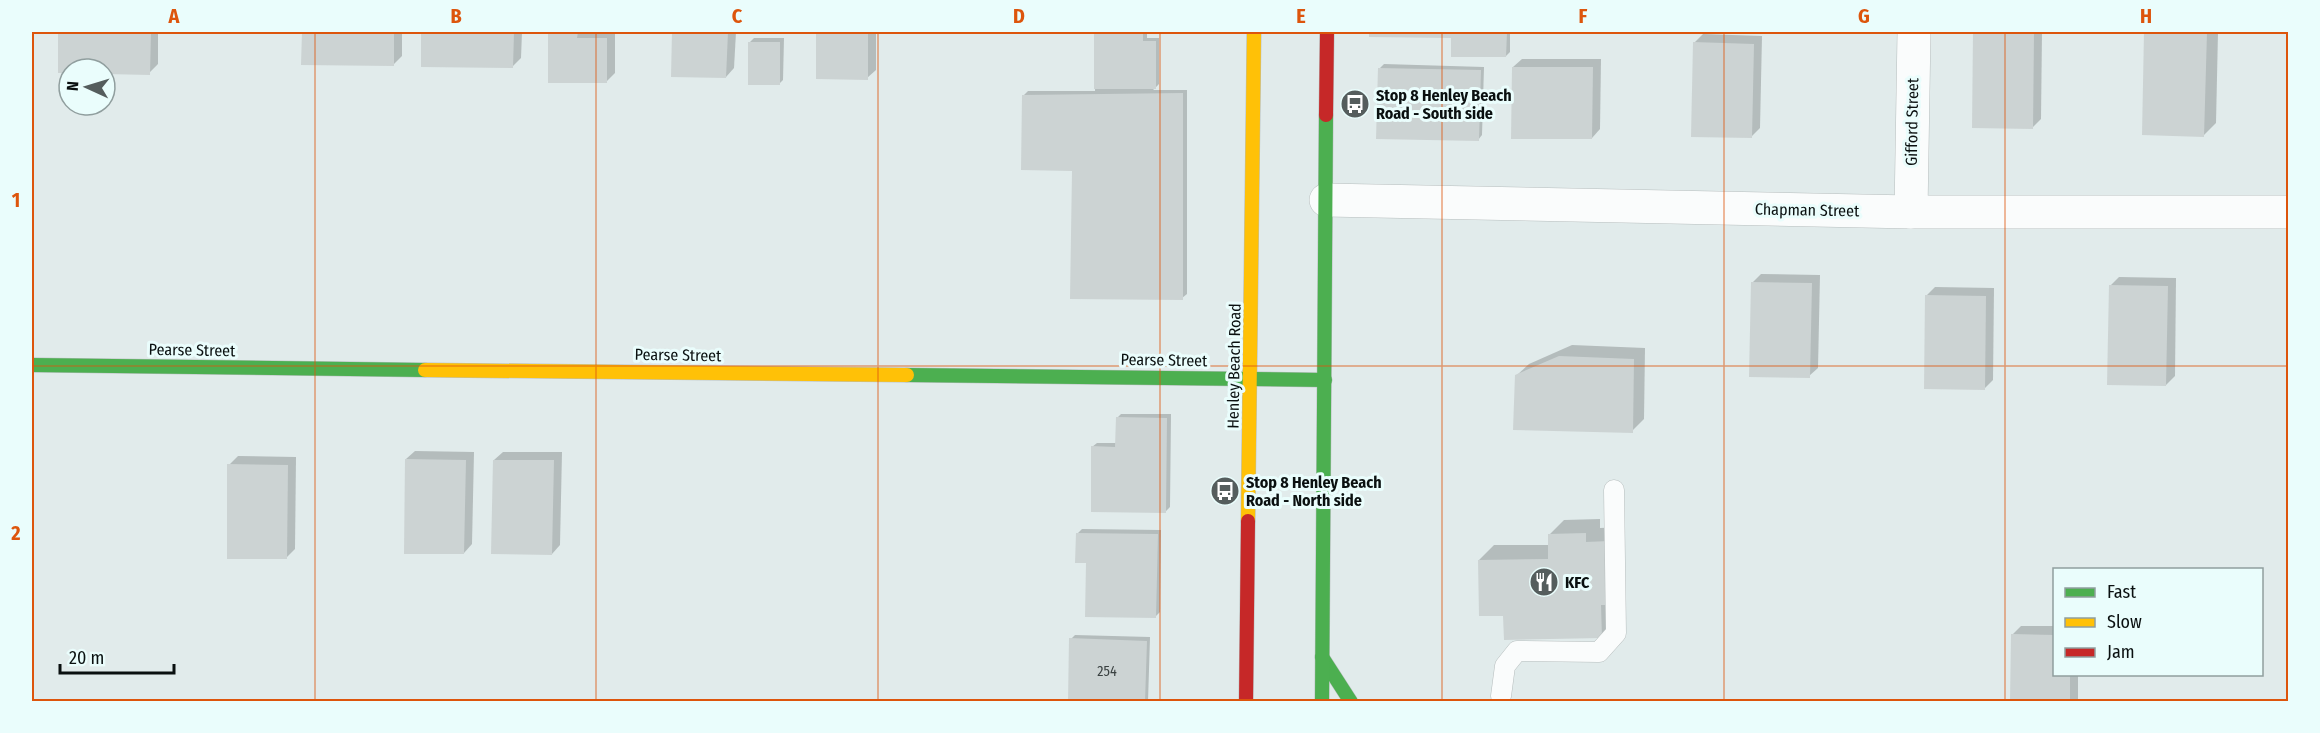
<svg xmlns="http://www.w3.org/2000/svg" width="2320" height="733" font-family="'Fira Sans Condensed',sans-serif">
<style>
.shadow{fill:#0003}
.building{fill:#ccd3d3}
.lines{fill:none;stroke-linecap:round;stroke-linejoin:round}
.lane-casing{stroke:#b7bebe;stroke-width:21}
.street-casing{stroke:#b7bebe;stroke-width:34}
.fast-casing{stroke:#b7bebe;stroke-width:15}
.slow-casing{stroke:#b7bebe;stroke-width:15}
.jam-casing{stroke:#b7bebe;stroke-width:15}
.lane{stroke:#fafcfc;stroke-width:20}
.street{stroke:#fafcfc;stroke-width:33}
.fast{stroke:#4caf50;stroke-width:14}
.slow{stroke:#ffc107;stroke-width:14}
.jam{stroke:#c62828;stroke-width:14}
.grid{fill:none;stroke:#dd550c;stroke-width:1.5;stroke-opacity:0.55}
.labels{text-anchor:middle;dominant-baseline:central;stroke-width:6;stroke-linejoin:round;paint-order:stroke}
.number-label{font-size:14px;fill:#3a4141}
.poi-label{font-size:16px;font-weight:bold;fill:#0a1010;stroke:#eafdfc;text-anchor:start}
.street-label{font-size:16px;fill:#0a1010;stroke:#eafdfc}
.neatline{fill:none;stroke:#dd550c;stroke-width:2}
.grid-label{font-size:20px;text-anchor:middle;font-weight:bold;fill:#dd550c}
</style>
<rect width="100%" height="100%" fill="#e1ebeb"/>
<g class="shadow">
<path d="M60 32H158V64L149 73 105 72V69H69V72H59Z"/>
<path d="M303 32H402V56L393 65 303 63Z"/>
<path d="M423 32H522L521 58 513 66 422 65Z"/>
<path d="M550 32H615V73L606 82H549Z"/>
<path d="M673 32H736L734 68 726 77 672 75Z"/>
<path d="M817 32H876V70L867 78H817Z"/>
<path d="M1096 32H1147V38H1159V84L1153 90H1187V294L1182 298 1074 170 1024 95 1028 91H1095Z"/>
<path d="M1371 32H1510V52L1506 56 1452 37 1370 36Z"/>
<path d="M1977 32H2042L2041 119 2033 127 1975 34Z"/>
<path d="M2146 32H2218L2216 123 2204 135 2143 134Z"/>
<path d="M1703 34 1762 36 1760 128 1752 136 1694 43Z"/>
<path d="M754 38H784L783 80 779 84 750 42Z"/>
<path d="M1522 59H1601L1600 129 1592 138 1513 67Z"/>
<path d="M1384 64 1484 67 1482 135 1478 140 1380 68Z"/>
<path d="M1761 274 1820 275 1818 368 1809 376 1752 283Z"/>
<path d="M2119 277 2176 278 2175 376 2166 385 2110 286Z"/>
<path d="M1935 287 1994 288 1993 380 1984 389 1927 295Z"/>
<path d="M1572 345 1645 348 1644 419 1632 431 1516 376 1529 364Z"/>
<path d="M1121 414H1171L1170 507 1166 511 1092 447 1097 443H1117V418Z"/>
<path d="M415 451 474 452 472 544 464 553 406 459Z"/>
<path d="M503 452H562L560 545 552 554 494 460Z"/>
<path d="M238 456 296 457 295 549 286 558 229 465Z"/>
<path d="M1600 519V528L1623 527 1616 622 1601 637 1504 614 1479 560 1494 545H1549V535L1564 520Z"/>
<path d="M1082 529 1161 530 1160 612 1156 616 1087 562 1078 533Z"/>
<path d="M2021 626H2054V674H2078V702H2012L2013 634Z"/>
<path d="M1075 635 1150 637 1148 702H1069L1071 639Z"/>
</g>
<g class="building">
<path d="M58 32H151L150 75 105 74V69H69V73H58Z"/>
<path d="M302 32H394V66L301 65Z"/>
<path d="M421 32H514L513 68 421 67Z"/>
<path d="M548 32H578L577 38H607V83H548Z"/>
<path d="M672 32H728L726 78 671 77Z"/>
<path d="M816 32H868V80L816 79Z"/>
<path d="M1094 32H1143V41H1156V89H1094Z"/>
<path d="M1369 32H1507L1506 57H1451V38L1369 37Z"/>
<path d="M2144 32H2207L2204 137 2142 135Z"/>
<path d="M1973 33 2034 34 2033 129 1972 128Z"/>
<rect x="748" y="42" width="32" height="43"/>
<path d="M1693 42 1754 44 1752 138 1691 137Z"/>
<path d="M1512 67H1593L1592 139H1511Z"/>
<path d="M1378 68 1481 70 1479 141 1376 139Z"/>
<path d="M1183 93V300L1070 299 1072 171 1021 170 1022 95Z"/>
<path d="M1751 282 1812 283 1810 378 1749 377Z"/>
<path d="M2109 285 2168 286 2166 386 2107 385Z"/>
<path d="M1925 295 1986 296 1985 390 1924 389Z"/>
<path d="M1559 356 1634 359 1633 433 1513 430 1515 375Z"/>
<path d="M1116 417 1167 418 1166 513 1091 512V446L1115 447Z"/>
<path d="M405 459 466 460 464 554H404Z"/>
<path d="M493 460H554L552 555 491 554Z"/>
<path d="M227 464 288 465 287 559H227Z"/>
<path d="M1076 533 1158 534 1156 618 1085 617 1086 563H1075Z"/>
<path d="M1586 533V542L1609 541 1610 605H1601L1602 638 1504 640 1503 616H1479L1478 560 1548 559V534Z"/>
<path d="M2011 634 2054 635V674H2070V702H2010Z"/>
<path d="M1069 638 1147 641 1145 702H1068Z"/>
</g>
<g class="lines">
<g class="lane-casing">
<path id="lane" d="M1501 696 1505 666 1517 651 1599 652 1616 633 1614 490"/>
</g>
<g class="street-casing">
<g id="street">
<path d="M1326 200 1911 212H2288"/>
<path d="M1911 212 1914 32"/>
</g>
</g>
<g class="fast-casing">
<g id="fast">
<path d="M32 365 425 370"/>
<path d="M907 375 1325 380"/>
<path d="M1322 657 1351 702"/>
<path d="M1322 702 1326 115"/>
</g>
</g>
<g class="slow-casing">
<g id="slow">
<path d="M425 370 907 375"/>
<path d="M1248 521 1254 32"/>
</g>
</g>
<g class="jam-casing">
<g id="jam">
<path d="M1326 115 1327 32"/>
<path d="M1246 702 1248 521"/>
</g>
</g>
<use href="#lane" class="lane"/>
<use href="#street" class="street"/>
<use href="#fast" class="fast"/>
<use href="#slow" class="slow"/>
<use href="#jam" class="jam"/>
</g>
<path class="grid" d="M315 32V702M596 32V702M878 32V702M1160 32V702M1442 32V702M1724 32V702M2005 32V702M32 366H2288"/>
<defs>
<g id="bus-disc" transform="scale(1.5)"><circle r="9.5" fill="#555d5d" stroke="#eafdfc"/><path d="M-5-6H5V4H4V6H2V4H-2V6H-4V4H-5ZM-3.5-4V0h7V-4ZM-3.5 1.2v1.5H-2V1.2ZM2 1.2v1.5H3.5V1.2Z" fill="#fff"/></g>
<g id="restaurant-disc" transform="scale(1.5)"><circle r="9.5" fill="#555d5d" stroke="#eafdfc"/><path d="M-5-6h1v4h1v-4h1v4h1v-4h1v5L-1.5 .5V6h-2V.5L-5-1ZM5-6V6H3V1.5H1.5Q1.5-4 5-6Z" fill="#fff"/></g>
</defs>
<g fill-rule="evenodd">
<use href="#bus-disc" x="1355" y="104"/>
<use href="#bus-disc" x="1225" y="491"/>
<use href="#restaurant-disc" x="1544" y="582"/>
</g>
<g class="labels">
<g class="number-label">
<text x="1107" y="671">254</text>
</g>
<g class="poi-label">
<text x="1376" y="95">Stop 8 Henley Beach<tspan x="1376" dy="18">Road - South side</tspan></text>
<text x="1246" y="482">Stop 8 Henley Beach<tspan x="1246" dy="18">Road - North side</tspan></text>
<text x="1565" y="582">KFC</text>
</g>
<g class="street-label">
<text transform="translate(1912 122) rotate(-89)">Gifford Street</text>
<text transform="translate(1807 210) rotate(1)">Chapman Street</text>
<text transform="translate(192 350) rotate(1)">Pearse Street</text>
<text transform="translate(678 355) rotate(1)">Pearse Street</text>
<text transform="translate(1164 360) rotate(1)">Pearse Street</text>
<text transform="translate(1234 366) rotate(-89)">Henley Beach Road</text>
</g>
</g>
<rect width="2320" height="733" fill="none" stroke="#eafdfc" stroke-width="66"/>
<rect x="2053" y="568" width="210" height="108" fill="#eafdfc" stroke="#909e9e" stroke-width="1.5"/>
<rect x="2065" y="588" width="30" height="9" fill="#4caf50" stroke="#909e9e" stroke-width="1.5"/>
<text x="2107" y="598" font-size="18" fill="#0a1010">Fast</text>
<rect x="2065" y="618" width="30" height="9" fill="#ffc107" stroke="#909e9e" stroke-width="1.5"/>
<text x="2107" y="628" font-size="18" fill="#0a1010">Slow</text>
<rect x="2065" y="648" width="30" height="9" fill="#c62828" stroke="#909e9e" stroke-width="1.5"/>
<text x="2107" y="658" font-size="18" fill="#0a1010">Jam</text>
<g transform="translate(87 87) rotate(274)"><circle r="28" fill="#eafdfc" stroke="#909e9e" stroke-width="1.5"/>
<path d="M0-4.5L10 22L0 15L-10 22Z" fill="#555d5d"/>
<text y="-9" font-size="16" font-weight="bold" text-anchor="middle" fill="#0a1010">N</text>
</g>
<path d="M60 664v9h114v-9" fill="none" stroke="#0a1010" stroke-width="3"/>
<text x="69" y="664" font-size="18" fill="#0a1010" stroke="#eafdfc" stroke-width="4.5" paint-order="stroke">20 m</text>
<rect x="33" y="33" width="2254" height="667" class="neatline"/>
<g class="grid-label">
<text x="174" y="23">A</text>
<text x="456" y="23">B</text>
<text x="737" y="23">C</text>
<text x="1019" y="23">D</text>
<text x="1301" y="23">E</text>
<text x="1583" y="23">F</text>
<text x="1864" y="23">G</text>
<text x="2146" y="23">H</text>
<text x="16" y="207">1</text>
<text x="16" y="540">2</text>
</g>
</svg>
